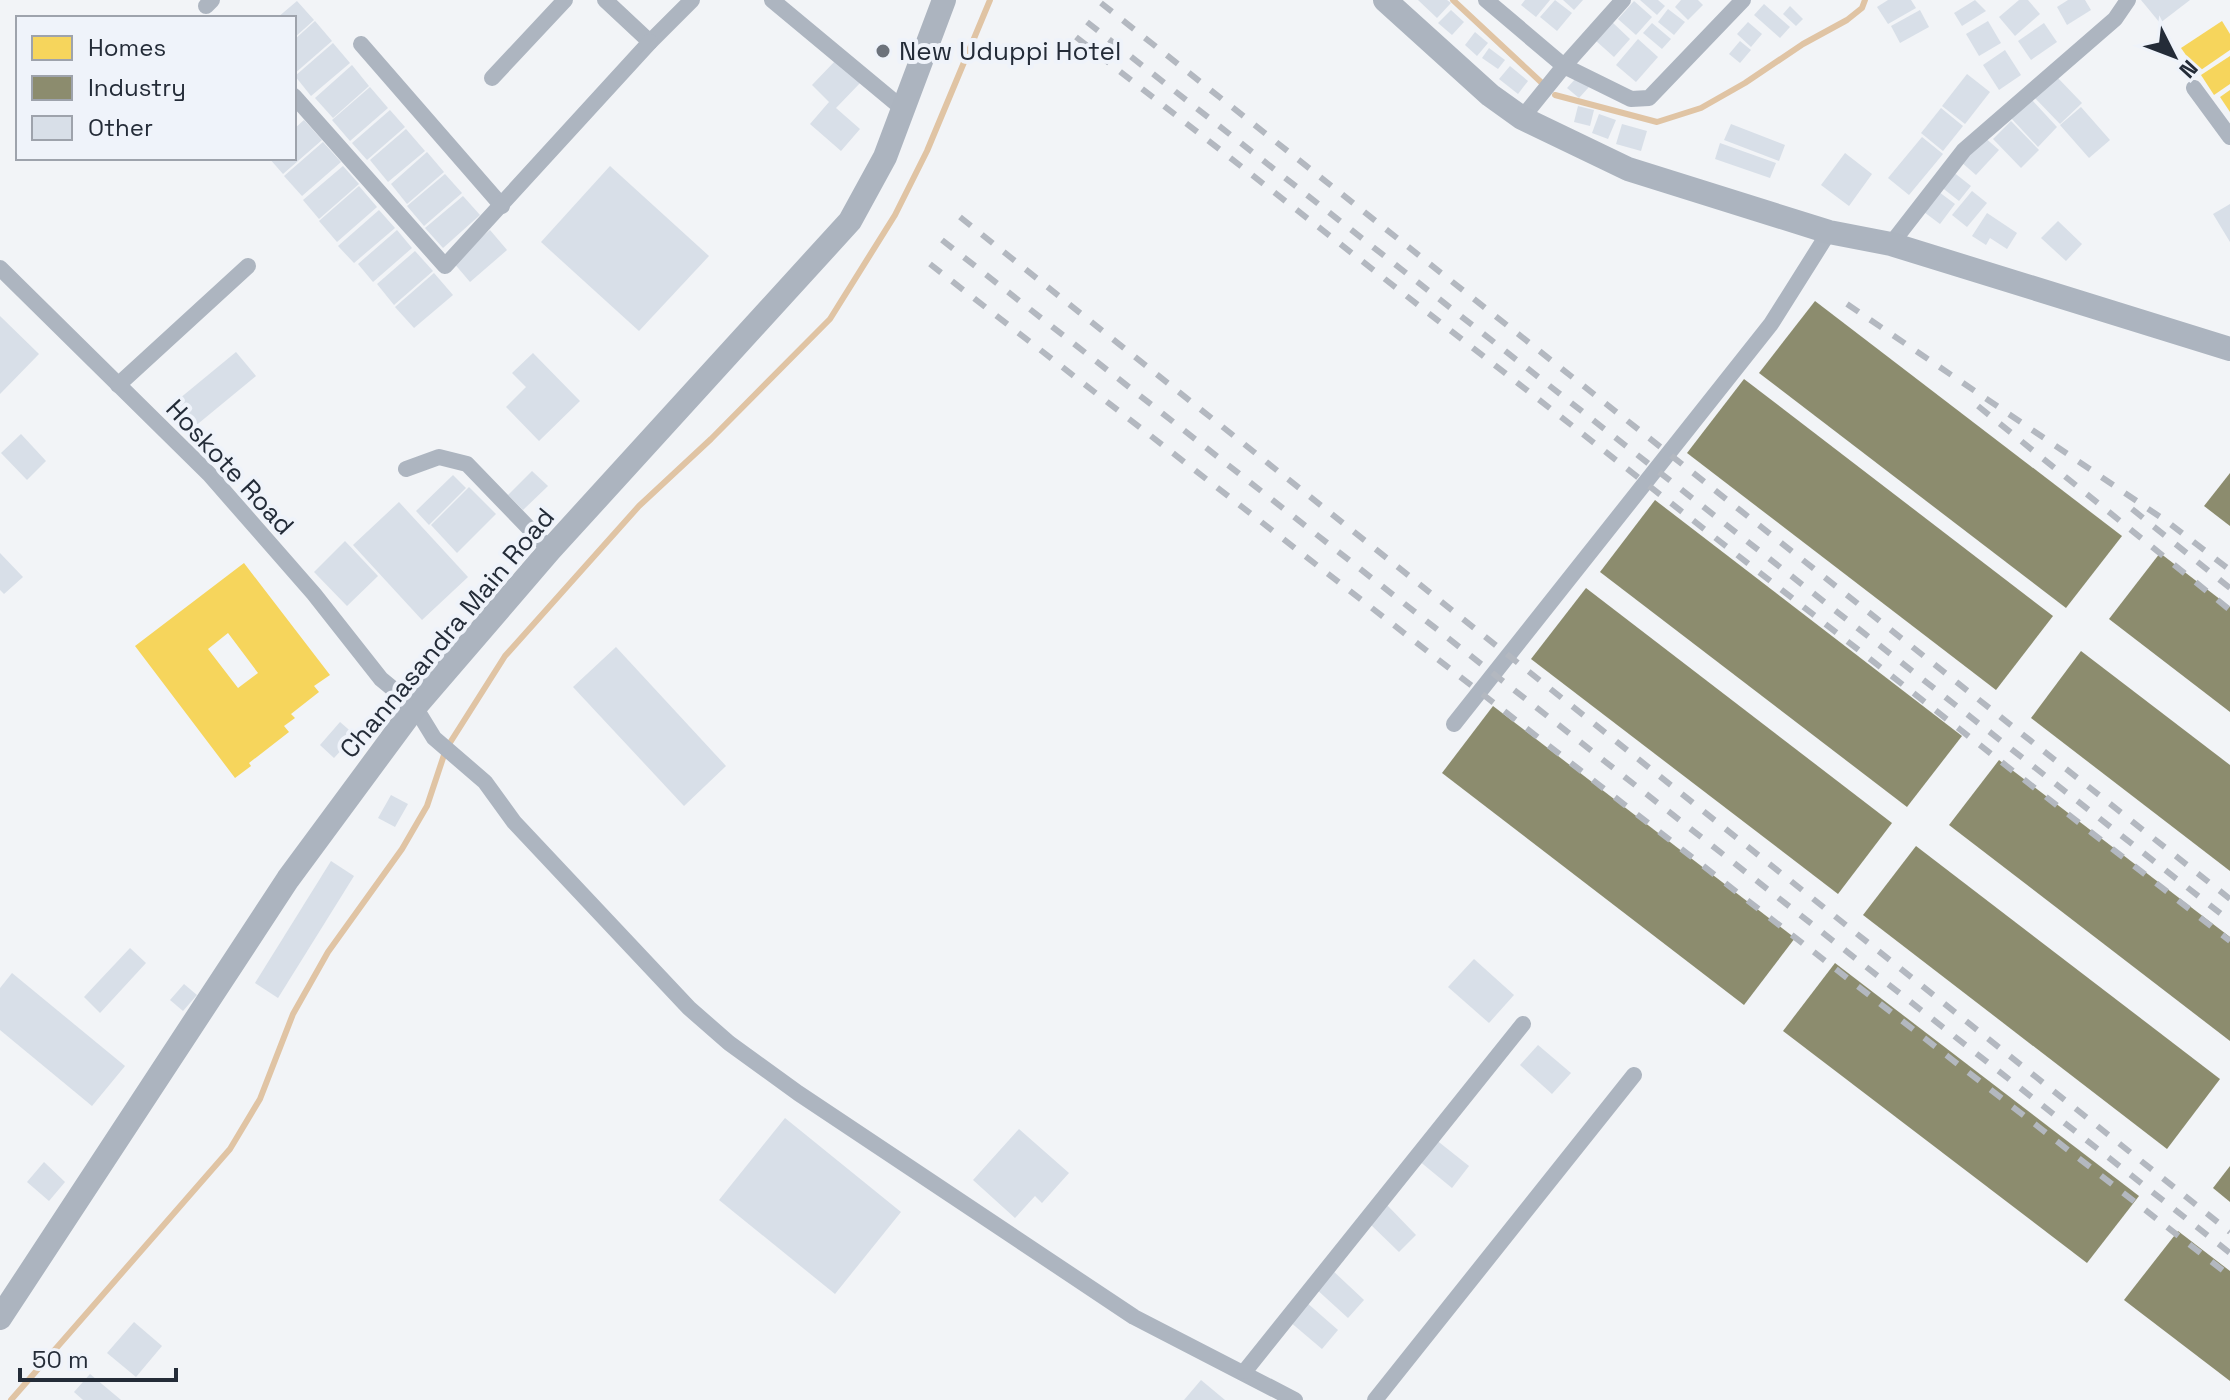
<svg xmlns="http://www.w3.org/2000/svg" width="2230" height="1400" font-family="'Space Grotesk',sans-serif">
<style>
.homes{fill:#f6d55c;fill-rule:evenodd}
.industry{fill:#8c8c6e}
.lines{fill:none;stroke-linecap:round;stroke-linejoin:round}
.stream{stroke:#e0c4a4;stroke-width:6}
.building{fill:#d8dfe8}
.street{stroke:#adb5c0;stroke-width:16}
.secondary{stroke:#acb4bf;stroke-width:24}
.rail{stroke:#b3b8c0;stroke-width:6;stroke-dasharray:14 14;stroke-linecap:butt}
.poi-dot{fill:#6c727b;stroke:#eff3fa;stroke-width:3}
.labels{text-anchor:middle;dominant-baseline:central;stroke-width:8;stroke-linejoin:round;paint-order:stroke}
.poi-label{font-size:26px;fill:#242c38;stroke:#eff3fa;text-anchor:start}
.street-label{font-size:26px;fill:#242c38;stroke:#eff3fa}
</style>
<rect width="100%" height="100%" fill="#f2f4f7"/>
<g class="homes">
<path d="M2222 21 2230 34V50L2198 72 2181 48Z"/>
<path d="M2230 56V84L2214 95 2201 75Z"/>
<path d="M2230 90V112L2220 97Z"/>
<path d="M244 563 330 675 314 686 319 692 291 714 295 718 284 726 289 732 249 763 251 766 235 778 135 646ZM228 633 258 673 238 688 208 649Z"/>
</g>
<g class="industry">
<path d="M1815 301 2122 536 2066 608 1759 373Z"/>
<path d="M1744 379 2053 616 1996 690 1687 453Z"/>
<path d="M2230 473V526L2204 506Z"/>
<path d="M1655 500 1962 736 1907 807 1600 572Z"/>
<path d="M2160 553 2230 607V712L2109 619Z"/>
<path d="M1586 588 1892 823 1838 894 1531 659Z"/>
<path d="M2081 651 2230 765V871L2031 718Z"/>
<path d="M1493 706 1795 938 1744 1005 1442 773Z"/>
<path d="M1999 760 2230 937V1041L1949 825Z"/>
<path d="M1916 846 2220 1079 2167 1149 1863 915Z"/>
<path d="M1835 963 2139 1196 2087 1263 1783 1031Z"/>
<path d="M2230 1166V1202L2213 1188Z"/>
<path d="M2178 1231 2230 1271V1381L2124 1300Z"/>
</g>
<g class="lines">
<g class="stream">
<path d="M1453 0 1543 84"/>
<path d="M1555 95 1657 122 1701 108 1745 83 1803 44 1847 20 1862 8 1865 0"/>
<path d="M11 1400 230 1149 260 1099 293 1014 328 952 402 849 427 806 446 749 505 656 639 506 711 439 830 319 895 215 927 151 990 0"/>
</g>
</g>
<g class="building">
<path d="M1418 0H1447L1451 3 1437 18Z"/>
<path d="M1525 0H1550L1536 17 1521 5Z"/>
<path d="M1555 0 1572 13 1557 31 1540 17Z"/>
<path d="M1563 0H1583L1574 10Z"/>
<path d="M1640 0H1658L1665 6 1657 15Z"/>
<path d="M1681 0H1698L1703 5 1688 20 1675 7Z"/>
<path d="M1888 0H1911L1916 8 1888 24 1877 7Z"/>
<path d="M1975 0 1986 11 1962 26 1954 13Z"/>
<path d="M2019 0H2028L2040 14 2015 36 1999 17Z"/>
<path d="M2068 0H2085L2091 10 2067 25 2057 7Z"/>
<path d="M2141 0H2190L2160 23Z"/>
<path d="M297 1 314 20 294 38V18H277Z"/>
<path d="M1634 1 1652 17 1636 35 1618 19Z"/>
<path d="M1764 4 1790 27 1780 38 1754 15Z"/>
<path d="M1790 6 1803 19 1796 26 1783 14Z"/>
<path d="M1668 9 1685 22 1674 35 1658 22Z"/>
<path d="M1451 10 1464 22 1452 35 1438 23Z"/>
<path d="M1920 10 1929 27 1900 43 1891 26Z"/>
<path d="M315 21 332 41 294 74V40Z"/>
<path d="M1988 21 2001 43 1979 56 1966 34Z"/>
<path d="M1612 22 1630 39 1614 57 1595 40Z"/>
<path d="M1748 22 1762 34 1751 47 1737 34Z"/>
<path d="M1652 23 1671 39 1662 49 1643 33Z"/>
<path d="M2044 23 2057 42 2031 60 2018 41Z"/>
<path d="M1475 32 1488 43 1477 56 1465 45Z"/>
<path d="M1638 39 1658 57 1636 82 1616 65Z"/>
<path d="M1740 41 1751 50 1740 63 1729 54Z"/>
<path d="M333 43 350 63 311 96 295 76Z"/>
<path d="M1489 48 1505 60 1498 69 1482 58Z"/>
<path d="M2005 50 2021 75 1999 90 1983 65Z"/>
<path d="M837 59 861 82 836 108 860 129 841 151 810 124 829 102 812 85Z"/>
<path d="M352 65 369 86 333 118 315 98Z"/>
<path d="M1510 66 1528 81 1518 94 1499 79Z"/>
<path d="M1967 74 1990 92 1965 124 1942 106Z"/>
<path d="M2055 75 2082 103 2060 124 2033 96Z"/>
<path d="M1577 77 1589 87 1579 98 1567 88Z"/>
<path d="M370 87 388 108 350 141 332 120Z"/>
<path d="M2031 99 2057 127 2038 147 2011 118Z"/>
<path d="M1578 106 1594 110 1590 126 1574 122Z"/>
<path d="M2081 107 2110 140 2089 158 2060 125Z"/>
<path d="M1941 108 1963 126 1943 151 1921 133Z"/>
<path d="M390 110 405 127 367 160 352 143Z"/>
<path d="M1599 114 1616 120 1608 139 1592 133Z"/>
<path d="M304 120 322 140 283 174 269 158H294V129Z"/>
<path d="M2011 121 2039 150 2021 168 1993 139Z"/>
<path d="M1622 124 1647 131 1641 151 1616 144Z"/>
<path d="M1731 124 1785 145 1779 161 1724 140Z"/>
<path d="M406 129 425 151 388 182 370 160Z"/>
<path d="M1983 136 1999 150 1976 175 1960 161Z"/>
<path d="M1922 137 1943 154 1909 195 1888 178Z"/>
<path d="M323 142 341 162 302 196 284 176Z"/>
<path d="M1720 143 1776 163 1770 178 1715 159Z"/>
<path d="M427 152 444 172 407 204 391 184Z"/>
<path d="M1845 153 1872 174 1849 206 1821 185Z"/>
<path d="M343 166 359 184 319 219 303 200Z"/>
<path d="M610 166 709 256 639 331 541 242Z"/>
<path d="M1952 171 1971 186 1959 201 1940 186Z"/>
<path d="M445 174 462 193 424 226 407 206Z"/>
<path d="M359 186 377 207 337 242 319 221Z"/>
<path d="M1935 189 1955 204 1940 224 1920 209Z"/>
<path d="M1972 191 1987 203 1967 227 1952 215Z"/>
<path d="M463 196 480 215 443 248 425 228Z"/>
<path d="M2230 204V242L2213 214Z"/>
<path d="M379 210 395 228 354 263 338 246Z"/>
<path d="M1987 213 2017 233 2007 249 1990 238 1986 245 1972 236Z"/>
<path d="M2058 221 2082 244 2066 261 2041 238Z"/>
<path d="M397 230 412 248 373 282 358 264Z"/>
<path d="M490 230 507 250 470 282 453 262Z"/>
<path d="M415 251 433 271 394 305 377 284Z"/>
<path d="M434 273 453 295 414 328 395 307Z"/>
<path d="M0 316 39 354 0 394Z"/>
<path d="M236 352 256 376 188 432 168 408Z"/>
<path d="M533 353 580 401 539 441 506 407 526 387 512 373Z"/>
<path d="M21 434 46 461 27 480 1 453Z"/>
<path d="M532 471 548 486 523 510 508 495Z"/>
<path d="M453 475 466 488 429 525 416 511Z"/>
<path d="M469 487 496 514 457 553 431 525Z"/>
<path d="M399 502 468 577 422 620 353 545Z"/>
<path d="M345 541 378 576 347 606 314 572Z"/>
<path d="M0 553 23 577 4 594 0 590Z"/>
<path d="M616 647 726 766 684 806 573 687Z"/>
<path d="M340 722 355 735 334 758 320 745Z"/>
<path d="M391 795 408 804 395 827 378 818Z"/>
<path d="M331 861 354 876 278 998 255 983Z"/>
<path d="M130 948 146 963 100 1013 84 997Z"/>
<path d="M1474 959 1514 995 1489 1023 1448 987Z"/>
<path d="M12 973 125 1066 92 1106 0 1030V988Z"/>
<path d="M184 984 197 995 183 1011 170 1000Z"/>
<path d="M1538 1045 1571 1073 1552 1094 1520 1065Z"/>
<path d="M785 1118 901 1212 835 1294 719 1200Z"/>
<path d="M1019 1129 1069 1173 1042 1203 1035 1196 1015 1218 973 1180Z"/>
<path d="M1435 1139 1469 1166 1452 1188 1418 1160Z"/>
<path d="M44 1162 65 1182 49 1201 27 1182Z"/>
<path d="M1386 1204 1416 1235 1399 1252 1368 1222Z"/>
<path d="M1331 1269 1364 1300 1348 1318 1314 1287Z"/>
<path d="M1306 1302 1338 1330 1322 1349 1289 1321Z"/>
<path d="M134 1322 162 1346 136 1377 107 1353Z"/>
<path d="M90 1374 121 1400H83L74 1392Z"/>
<path d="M1201 1380 1225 1400H1184Z"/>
</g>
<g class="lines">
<g class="street">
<path d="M605 0 650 42 692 0"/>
<path d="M772 0 903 109"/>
<path d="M1486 0 1564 66 1623 0"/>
<path d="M206 6 212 0"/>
<path d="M361 44 502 206"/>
<path d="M492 78 565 0"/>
<path d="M2194 88 2230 137"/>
<path d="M294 96 445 266 650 42"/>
<path d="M1522 118 1564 66 1631 99 1649 98 1743 0"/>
<path d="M1891 244 1964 150 2115 19 2128 0"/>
<path d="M0 268 209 474 314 594 381 679 415 707 434 738 485 782 514 822 689 1008 729 1043 798 1093 1134 1317 1295 1400"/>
<path d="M118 385 248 266"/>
<path d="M406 469 439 457 467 464 550 550"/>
<path d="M1454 724 1771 324 1829 232"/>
<path d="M1245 1371 1523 1024"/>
<path d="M1375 1400 1634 1075"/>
</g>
<g class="secondary">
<path d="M1385 0 1490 95 1522 118 1628 169 1829 232 1891 244 2230 349"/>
<path d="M0 1318 288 879 415 707 550 550 850 221 885 157 944 0"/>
</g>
<g class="rail">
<path d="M1101 3 2230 899"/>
<path d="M1087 22 2230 921"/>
<path d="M1076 37 2230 941"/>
<path d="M960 217 2230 1232"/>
<path d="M942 240 2230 1253"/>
<path d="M930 264 2230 1276"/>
<path d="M1847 304 2169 523 2230 570"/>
<path d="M1978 406 2230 610"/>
<path d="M2132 509 2230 588"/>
</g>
</g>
<circle class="poi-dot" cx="883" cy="51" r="8"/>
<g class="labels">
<g class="poi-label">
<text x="899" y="51">New Uduppi Hotel</text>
</g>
<g class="street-label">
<text transform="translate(230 467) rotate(47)">Hoskote Road</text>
<text transform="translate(447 633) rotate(-50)">Channasandra Main Road</text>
</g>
</g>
<rect x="16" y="16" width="280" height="144" fill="#eff3fa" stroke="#9ea3ac" stroke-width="2"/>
<rect x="32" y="36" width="40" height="24" fill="#f6d55c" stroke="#9ea3ac" stroke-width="2"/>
<text x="88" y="56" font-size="24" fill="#242c38">Homes</text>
<rect x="32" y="76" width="40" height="24" fill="#8c8c6e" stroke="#9ea3ac" stroke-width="2"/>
<text x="88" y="96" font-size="24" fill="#242c38">Industry</text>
<rect x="32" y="116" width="40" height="24" fill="#d8dfe8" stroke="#9ea3ac" stroke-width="2"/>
<text x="88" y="136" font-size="24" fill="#242c38">Other</text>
<g transform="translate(2174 56) rotate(132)" stroke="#eff3fa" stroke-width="6" paint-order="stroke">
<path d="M0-6L14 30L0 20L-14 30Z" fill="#242c38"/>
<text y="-12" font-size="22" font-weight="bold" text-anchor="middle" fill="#242c38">N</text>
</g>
<path d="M20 1368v12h156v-12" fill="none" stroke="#242c38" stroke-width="4"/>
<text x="32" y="1368" font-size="24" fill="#242c38" stroke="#eff3fa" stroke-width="6" paint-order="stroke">50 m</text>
</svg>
